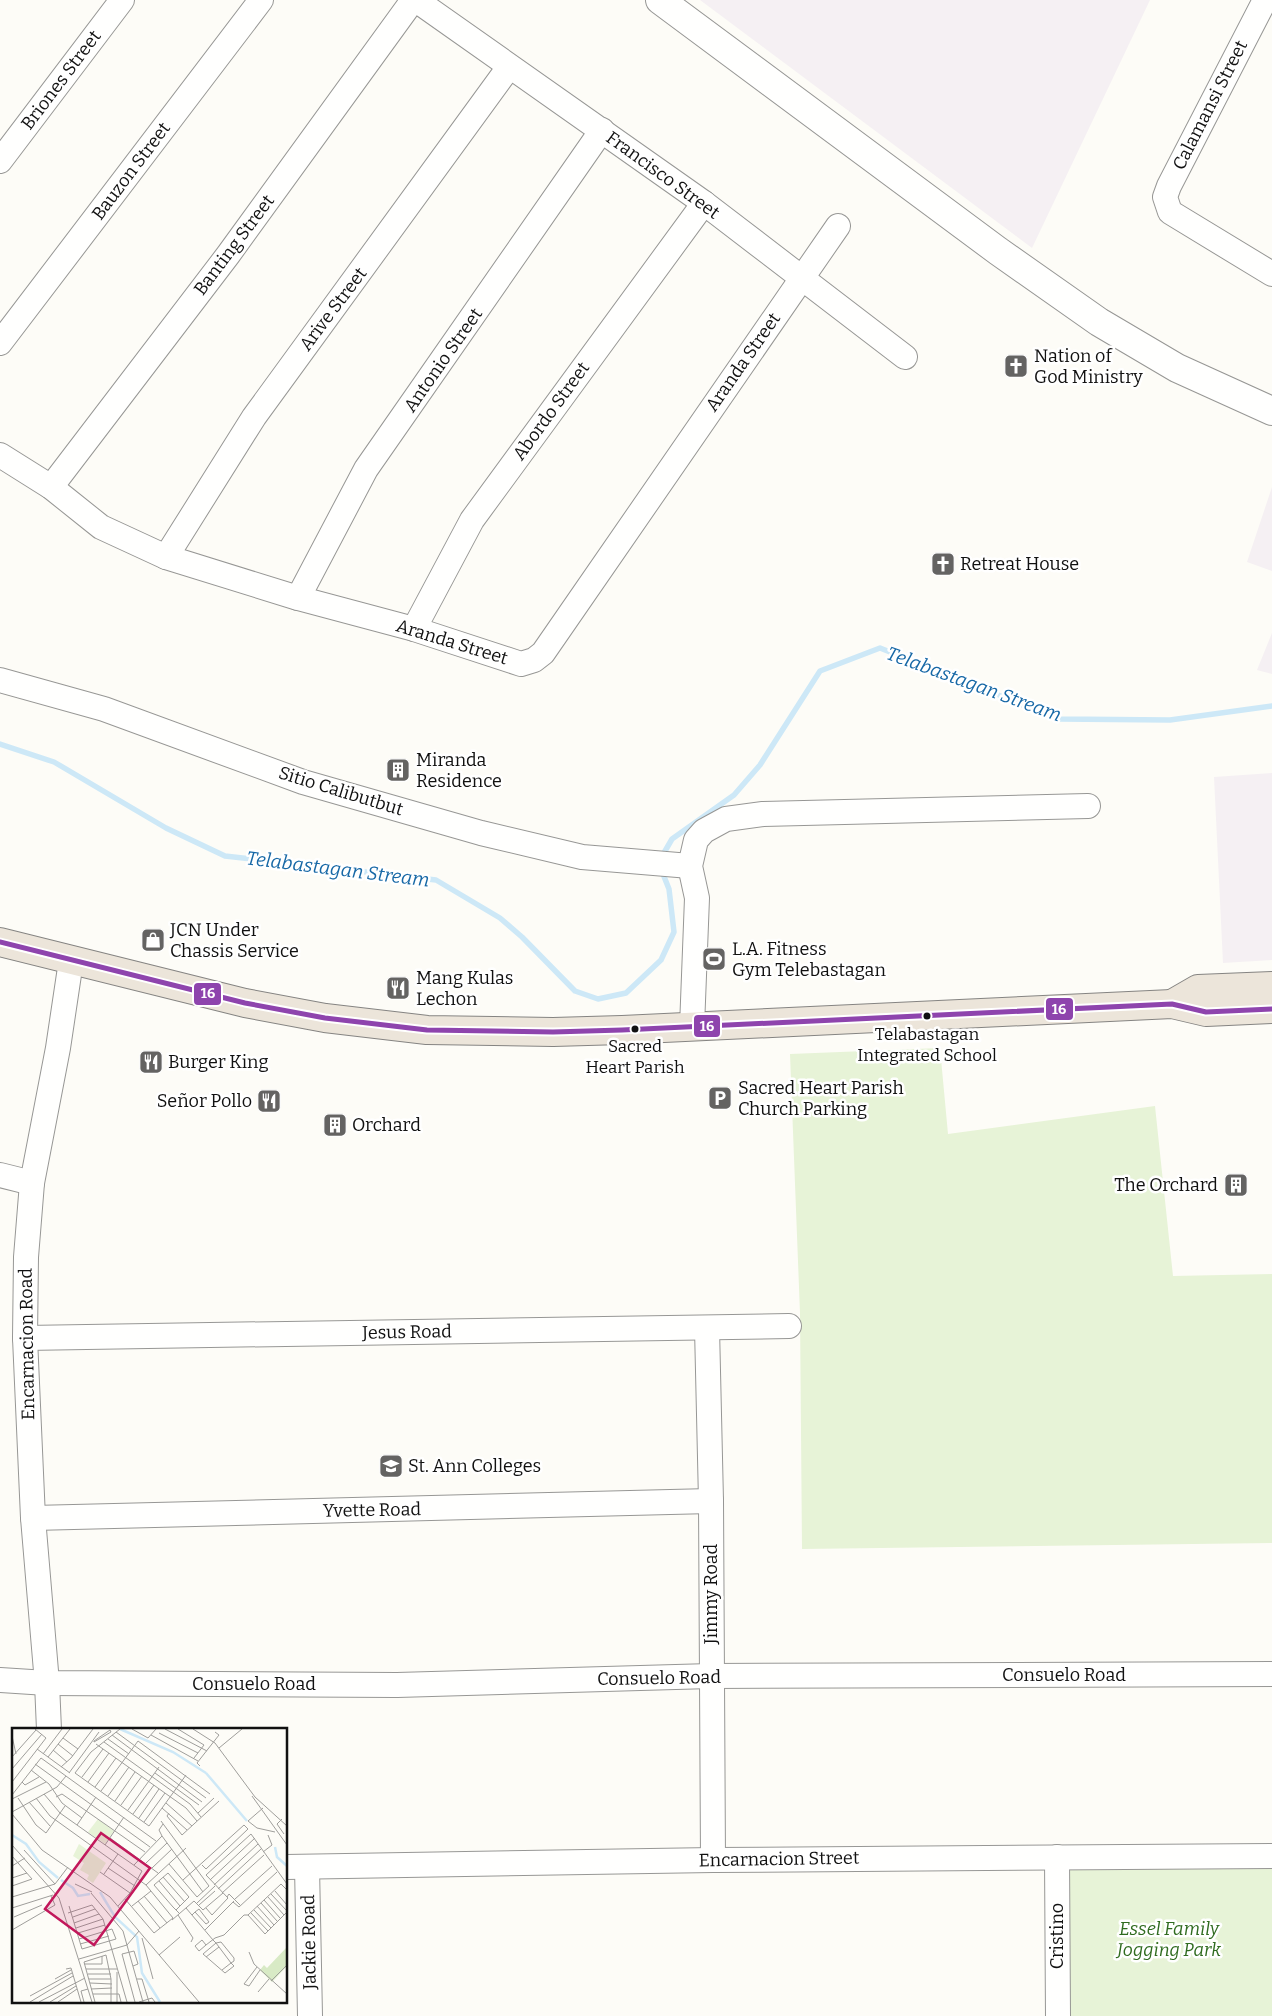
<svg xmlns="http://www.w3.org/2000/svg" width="1272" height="2016" font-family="Bitter,serif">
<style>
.industrial{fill:#f5f0f3}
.green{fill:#e7f3d7}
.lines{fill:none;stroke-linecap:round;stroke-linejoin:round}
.stream{stroke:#cde8f7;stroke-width:5.5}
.minor-casing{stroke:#979795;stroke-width:26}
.tertiary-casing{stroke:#979795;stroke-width:30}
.trunk-casing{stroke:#858482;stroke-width:30}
.minor{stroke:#fffffe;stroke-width:24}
.tertiary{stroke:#fffffe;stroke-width:28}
.trunk{stroke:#ece5da;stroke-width:28}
.bus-1-casing{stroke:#fff;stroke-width:9}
.bus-1{stroke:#8e44ad;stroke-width:5}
.bus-dot{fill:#111;stroke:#fff;stroke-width:2}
.labels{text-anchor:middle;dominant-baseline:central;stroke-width:5;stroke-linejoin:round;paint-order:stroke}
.bus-label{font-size:17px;fill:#111;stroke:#fff}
.street-label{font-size:18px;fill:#111;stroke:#fff}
.poi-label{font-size:18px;fill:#111;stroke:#fff;text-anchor:start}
.park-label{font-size:18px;font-style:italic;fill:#2f6b1f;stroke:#fff}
.water-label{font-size:19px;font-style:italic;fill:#1768a6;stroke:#fff}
.inset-river{fill:none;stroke:#cde8f7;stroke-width:2.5}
.inset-road{fill:none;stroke:#9f9e9b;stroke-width:1}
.view{fill:#c2185b;fill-opacity:0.15;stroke:#c2185b;stroke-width:2.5}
.inset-edge{fill:none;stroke:#111;stroke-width:2.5}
.line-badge{stroke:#fff;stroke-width:2}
.badge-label{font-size:14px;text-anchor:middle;font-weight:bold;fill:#fff}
</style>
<rect width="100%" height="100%" fill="#fdfcf7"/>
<g class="industrial">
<path d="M700 0H1150L1032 248Z"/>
<path d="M1272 487V571L1247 562Z"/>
<path d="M1272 633V674L1257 670Z"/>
<path d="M1272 773V960L1223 963 1214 777Z"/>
</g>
<g class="green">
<path d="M940 1048 948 1134 1155 1106 1173 1276 1272 1274V1543L802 1549 800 1313 790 1054Z"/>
<path d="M1272 1862V2016H1066L1065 1863Z"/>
</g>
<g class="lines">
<g class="stream">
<path d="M0 744 54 762 166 828 225 856 436 880 500 918 522 937 575 991 598 999 626 993 661 960 674 932 669 889 661 869"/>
<path d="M661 858 672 839 734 795 760 765 820 671 880 648 1058 719 1170 720 1272 706"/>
</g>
<g class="minor-casing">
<g id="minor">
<path d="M416 0 704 203 905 357"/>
<path d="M1265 0 1169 186 1165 197 1170 212 1272 274"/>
<path d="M0 161 122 0"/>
<path d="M0 343 261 0"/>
<path d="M0 455 51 487 101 527 166 557 298 598 414 629 521 664 534 660 543 653 838 226"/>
<path d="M51 487 228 255 413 0"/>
<path d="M166 557 254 417 509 67"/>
<path d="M298 598 366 469 602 130"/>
<path d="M414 629 472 520 704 203"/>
<path d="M0 680 104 709 303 782 481 833 582 857 690 866"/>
<path d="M692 1027 697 898 690 866 696 840 704 831 726 819 763 814 1088 806"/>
<path d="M0 1175 32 1183"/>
<path d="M707 1328 711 1501 713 1860"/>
<path d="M25 1338 789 1326"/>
<path d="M33 1518 711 1501"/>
<path d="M0 1680 47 1683 397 1685 711 1676 1272 1674"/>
<path d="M49 1730 47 1683 33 1518 25 1338 26 1257 32 1183 58 1048 71 961"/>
<path d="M1057 1857 1058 2016"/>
<path d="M286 1867 713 1860 1272 1856"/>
<path d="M307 1867 310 2016"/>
</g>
</g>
<g class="tertiary-casing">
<path id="tertiary" d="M660 0 998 251 1099 322 1177 368 1272 411"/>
</g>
<g class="trunk-casing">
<g id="trunk">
<path d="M0 942 245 1003 325 1018 427 1030 553 1032 622 1030 1172 1004 1206 1012 1272 1009"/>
<path d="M1172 1004 1198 989 1272 986"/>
</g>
</g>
<use href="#minor" class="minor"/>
<use href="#tertiary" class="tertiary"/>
<use href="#trunk" class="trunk"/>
<g class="bus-1-casing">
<path id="bus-1" d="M0 942 245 1003 325 1018 427 1030 553 1032 622 1030 1172 1004 1206 1012 1272 1009"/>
</g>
<use href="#bus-1" class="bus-1"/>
</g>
<defs>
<g id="church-square" transform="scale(1.25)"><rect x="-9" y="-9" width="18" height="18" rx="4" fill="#646362" stroke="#fff"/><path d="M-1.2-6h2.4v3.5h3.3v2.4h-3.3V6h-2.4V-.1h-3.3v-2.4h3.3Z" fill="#fff"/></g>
<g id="building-square" transform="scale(1.25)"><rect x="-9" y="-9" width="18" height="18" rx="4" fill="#646362" stroke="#fff"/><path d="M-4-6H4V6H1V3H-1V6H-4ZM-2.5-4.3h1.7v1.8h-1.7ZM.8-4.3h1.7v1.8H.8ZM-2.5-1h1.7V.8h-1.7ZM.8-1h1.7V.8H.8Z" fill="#fff"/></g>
<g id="shop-square" transform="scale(1.25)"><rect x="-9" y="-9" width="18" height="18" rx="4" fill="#646362" stroke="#fff"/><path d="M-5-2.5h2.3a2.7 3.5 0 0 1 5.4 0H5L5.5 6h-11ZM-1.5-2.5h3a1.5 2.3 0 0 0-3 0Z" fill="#fff"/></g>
<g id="stadium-square" transform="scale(1.25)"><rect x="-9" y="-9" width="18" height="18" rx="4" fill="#646362" stroke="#fff"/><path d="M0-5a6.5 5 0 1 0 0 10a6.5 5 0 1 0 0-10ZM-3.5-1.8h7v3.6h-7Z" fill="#fff"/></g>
<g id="restaurant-square" transform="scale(1.25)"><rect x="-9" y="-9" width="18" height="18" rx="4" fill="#646362" stroke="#fff"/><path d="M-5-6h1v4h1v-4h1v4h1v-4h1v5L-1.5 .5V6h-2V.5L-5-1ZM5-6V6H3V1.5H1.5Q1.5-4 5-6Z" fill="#fff"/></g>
<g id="parking-square" transform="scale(1.25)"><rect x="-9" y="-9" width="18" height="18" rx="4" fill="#646362" stroke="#fff"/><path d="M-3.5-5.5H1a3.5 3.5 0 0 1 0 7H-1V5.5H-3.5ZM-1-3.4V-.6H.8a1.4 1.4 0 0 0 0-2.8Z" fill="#fff"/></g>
<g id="university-square" transform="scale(1.25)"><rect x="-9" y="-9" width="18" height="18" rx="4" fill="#646362" stroke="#fff"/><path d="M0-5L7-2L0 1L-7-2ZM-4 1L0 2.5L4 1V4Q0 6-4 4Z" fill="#fff"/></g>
</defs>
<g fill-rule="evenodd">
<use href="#church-square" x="1016" y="366"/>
<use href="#church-square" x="943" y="564"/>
<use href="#building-square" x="398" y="770"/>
<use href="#shop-square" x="153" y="940"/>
<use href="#stadium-square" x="714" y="959"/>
<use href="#restaurant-square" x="398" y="988"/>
<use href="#restaurant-square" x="151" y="1062"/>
<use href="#parking-square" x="720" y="1098"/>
<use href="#restaurant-square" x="269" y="1101"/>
<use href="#building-square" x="335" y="1125"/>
<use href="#building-square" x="1236" y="1185"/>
<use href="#university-square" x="391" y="1466"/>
</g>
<g class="bus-dot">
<circle cx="927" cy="1016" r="4.5"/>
<circle cx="635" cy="1029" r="4.5"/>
</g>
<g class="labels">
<g class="bus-label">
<text x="927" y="1034">Telabastagan<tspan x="927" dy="21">Integrated School</tspan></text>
<text x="635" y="1046">Sacred<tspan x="635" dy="21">Heart Parish</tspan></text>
</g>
<g class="street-label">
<text transform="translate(61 80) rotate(-53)">Briones Street</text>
<text transform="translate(1210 105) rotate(-63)">Calamansi Street</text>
<text transform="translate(131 171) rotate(-53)">Bauzon Street</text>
<text transform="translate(663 175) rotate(36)">Francisco Street</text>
<text transform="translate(234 245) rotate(-53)">Banting Street</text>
<text transform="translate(333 309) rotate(-53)">Arive Street</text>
<text transform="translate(443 360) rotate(-55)">Antonio Street</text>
<text transform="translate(743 362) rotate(-55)">Aranda Street</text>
<text transform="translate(551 411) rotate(-54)">Abordo Street</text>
<text transform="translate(452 642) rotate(17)">Aranda Street</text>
<text transform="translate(341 791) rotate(17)">Sitio Calibutbut</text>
<text transform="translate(407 1332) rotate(-1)">Jesus Road</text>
<text transform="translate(27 1344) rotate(-91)">Encarnacion Road</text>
<text transform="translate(372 1510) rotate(-1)">Yvette Road</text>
<text transform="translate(711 1594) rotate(-90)">Jimmy Road</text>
<text x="1064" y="1675">Consuelo Road</text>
<text transform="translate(659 1678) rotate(-1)">Consuelo Road</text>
<text x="254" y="1684">Consuelo Road</text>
<text transform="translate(779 1859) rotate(-1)">Encarnacion Street</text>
<text transform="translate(1057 1936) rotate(-90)">Cristino</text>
<text transform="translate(309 1942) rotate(-91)">Jackie Road</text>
</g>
<g class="poi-label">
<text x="1034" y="356">Nation of<tspan x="1034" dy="21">God Ministry</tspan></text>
<text x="960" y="564">Retreat House</text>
<text x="416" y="760">Miranda<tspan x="416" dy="21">Residence</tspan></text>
<text x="170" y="930">JCN Under<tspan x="170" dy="21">Chassis Service</tspan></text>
<text x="732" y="949">L.A. Fitness<tspan x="732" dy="21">Gym Telebastagan</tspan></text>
<text x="416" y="978">Mang Kulas<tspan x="416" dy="21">Lechon</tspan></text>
<text x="168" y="1062">Burger King</text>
<text x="738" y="1088">Sacred Heart Parish<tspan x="738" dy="21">Church Parking</tspan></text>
<text x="252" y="1101" text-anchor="end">Señor Pollo</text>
<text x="352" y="1125">Orchard</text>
<text x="1218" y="1185" text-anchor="end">The Orchard</text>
<text x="408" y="1466">St. Ann Colleges</text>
</g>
<g class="park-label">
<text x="1169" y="1929">Essel Family<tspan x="1169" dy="21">Jogging Park</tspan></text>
</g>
<g class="water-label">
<text transform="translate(974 684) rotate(20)">Telabastagan Stream</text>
<text transform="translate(338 869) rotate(7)">Telabastagan Stream</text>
</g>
</g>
<g transform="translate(12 1728)">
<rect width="275" height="275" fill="#fdfcf7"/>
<path d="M86 91 102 103 93 116 76 104ZM67 116 94 135 81 155 75 151 77 147 68 142 72 135 61 128Z" fill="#e7f3d7"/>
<path d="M274 220 275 238 260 254 248 242 252 237 255 240Z" fill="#d8eac5"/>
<path class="inset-river" d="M108 1 161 24 194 45M194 45 235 93M0 107 14 116 27 134 46 150M263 119 265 129 275 138M49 152 61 160 66 168 78 166M88 164 103 189 125 209 130 245 148 274"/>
<path class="inset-road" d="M120 1 136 10 144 1M153 1 195 23M166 1 192 17 182 30M181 1 203 15 243 69 275 98M98 2 99 4 82 14V13ZM104 4 194 70M147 5 186 25M100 7 190 74M139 7 186 33M0 8 4 26M51 10 66 21M96 11 117 26M92 14 178 76 189 89M46 16 61 28M84 16 174 80 185 93M207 20 230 1M25 21 58 45M41 22 55 34M31 26 50 1M0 29 24 2M36 29 58 1M23 36 138 119M188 38 185 35 207 7 203 4M49 39 59 30 81 1M0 41 30 6M19 42 37 56 50 75 70 90M57 45 87 4M63 45 137 98 174 47M63 45 79 24 108 1M143 45 187 77M70 49 91 21M0 54 34 10 23 1M10 54 13 57 27 49M76 54 97 25M83 59 104 30M89 63 126 13 198 66M32 66 48 85 130 143 118 165 106 178M0 67 29 30 144 113M96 68 117 39M240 68 275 117M44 69 50 66 133 124M6 70 24 97 34 105 53 78M24 70 38 88 134 157 161 190 142 205 113 171M0 71 34 54M103 73 123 44M17 74 38 98M154 75 180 98M109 77 130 48M150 80 175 102M251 80 236 93 245 100 263 104M116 82 147 39M0 84 45 59 54 48M157 85 155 88 170 107 207 73M186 85 202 70M0 86 30 122 98 169 187 274M121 86 142 57M127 90 147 61M270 91 265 96 272 106M149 93 197 158 185 169 157 136M132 94 153 65M151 96 147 102 150 108 191 164M65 97 84 69M98 110 146 145M0 117 47 170 80 274M93 117 112 89M12 122 43 156M251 124 260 117 256 107M0 128 20 151 0 158M134 135 155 115M122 137 150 108M0 138 13 130M96 140 123 158M140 140 160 121M88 144 118 165M92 146 106 126M151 149 173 174M0 150 15 145M171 152 232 97 236 101 194 141 190 137M198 152 243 110M147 153 168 178M63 156 80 164M134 157 174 120M202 157 246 116M206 161 249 121M263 163 275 177M79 165 111 203 131 274M210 165 252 127M259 166 275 183M132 168 155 195M0 169 43 156 56 139M215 169 217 166 228 177M256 169 272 187M223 171 260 138M252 172 268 190M126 173 148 200M221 174 227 179 265 144M185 175 203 158M249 175 265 193M187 177 203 163M57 178 70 221 104 211 100 201 67 211M120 178 139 163M245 178 262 197M0 180 41 167M174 180 201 212 204 215 219 235 222 238 213 245 191 226 204 215 209 214 222 230V233L219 235 210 242M194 180 200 187 216 170 194 147 239 106 275 156M164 182 177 169 156 145 142 157 161 179 167 185M242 182 259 200M56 185 80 177 91 191 115 274M239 185 256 203M166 187 181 210 179 214M180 187 183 184 187 181 197 194 194 196 183 184M236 187 269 156 275 162M2 189 30 177M61 189 83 181M160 192 182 173 191 182 211 165M62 195 87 186M64 200 91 191M0 202 43 177 39 168M193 202 222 173M66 205 93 197M130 210 141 251M68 216 97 208M194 217 190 212 183 218 187 223 194 217 203 210 212 207 232 187H236L253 206 275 184M237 224 242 236 275 266M147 227 168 209M194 229 207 219M67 231 115 217 127 203M72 236H90V228M121 238 126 236 122 223 110 226 123 274M245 239 232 256 237 258 248 242M54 241 59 240 69 274M74 241H105M105 244V274M76 246H99M43 251 59 242M77 251H99M125 251H130L137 274M259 253 275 237M78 255 100 256M79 261 100 260M246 264 257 251M81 266H107L109 274M18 268 60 245M18 274 61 248M27 274 73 250M38 274 64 258M46 274 65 261M72 274 69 263 76 261M83 274 72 234 94 227 99 251V274M127 274 140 270 143 274"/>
<path class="view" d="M89 105 138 140 82 217 33 181Z"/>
<rect width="275" height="275" class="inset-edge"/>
</g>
<g class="line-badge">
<rect x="193" y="982" width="29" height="24" rx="5" fill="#8e44ad"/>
<rect x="1045" y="997" width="29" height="24" rx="5" fill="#8e44ad"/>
<rect x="693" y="1014" width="28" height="24" rx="5" fill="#8e44ad"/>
</g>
<g class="badge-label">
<text x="208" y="998">16</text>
<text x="1059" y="1014">16</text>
<text x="707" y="1031">16</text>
</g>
</svg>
